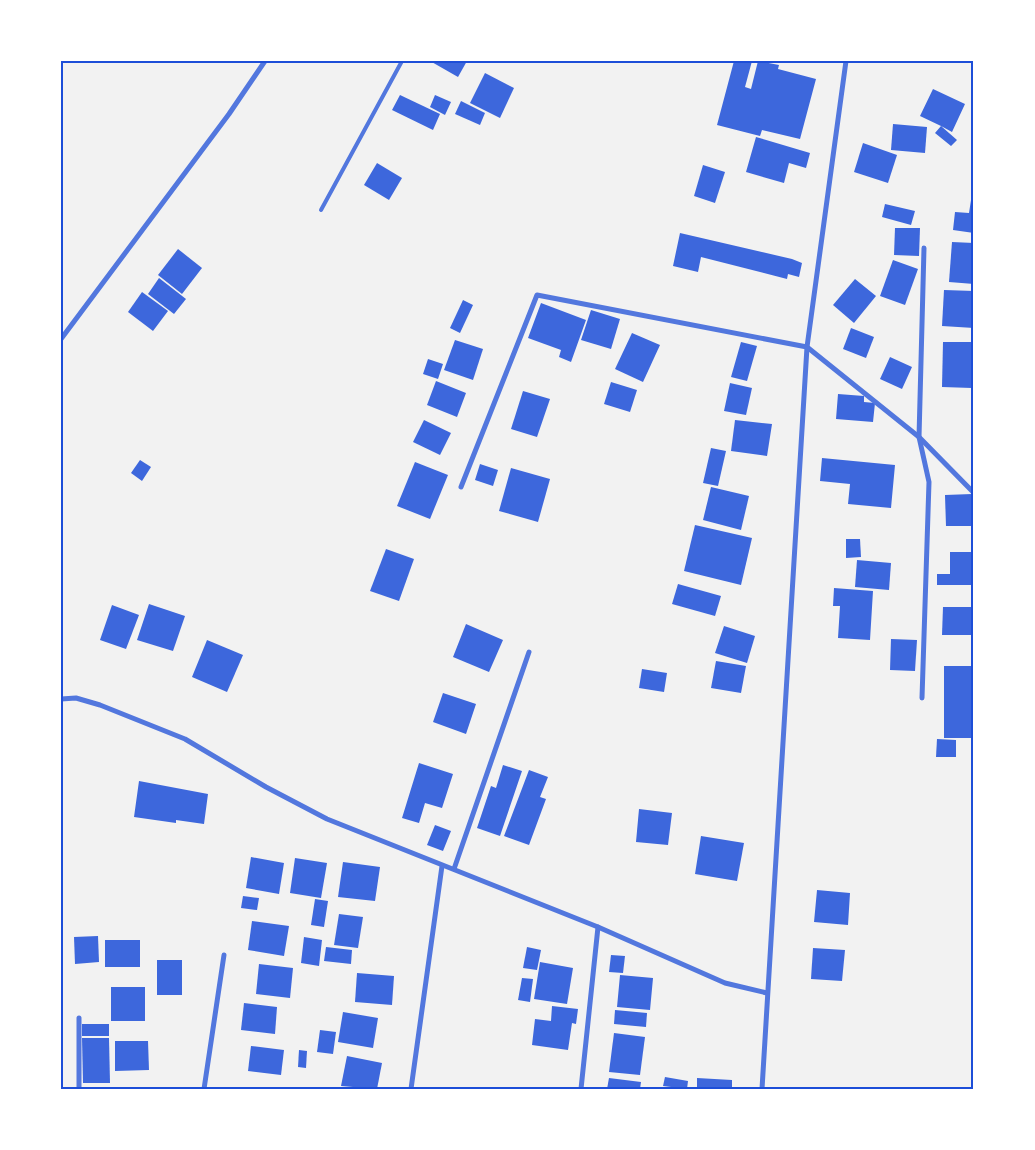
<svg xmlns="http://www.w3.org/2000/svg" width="1035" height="1150" font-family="'Nunito Sans',sans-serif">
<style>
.building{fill:#3d67dc}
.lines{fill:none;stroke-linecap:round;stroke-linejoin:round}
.service{stroke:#5277de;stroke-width:4}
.minor{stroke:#5277de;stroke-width:5}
.neatline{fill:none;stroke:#1d4ed8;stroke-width:2}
</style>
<rect width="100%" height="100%" fill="#f2f2f2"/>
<g class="building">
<path d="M430 61H467L458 77Z"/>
<path d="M734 61H752L745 87 751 89 758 61 779 65 778 69 816 79 800 139 762 130 760 136 717 125Z"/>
<path d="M485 73 514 88 500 118 470 103Z"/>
<path d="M933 89 965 104 952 132 941 126 957 140 951 146 935 133 941 126 920 116Z"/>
<path d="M400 95 440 114 433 130 392 110Z"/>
<path d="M435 95 451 102 445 115 430 107Z"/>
<path d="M461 101 485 113 480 125 455 114Z"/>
<path d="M893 124 927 127 925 153 891 150Z"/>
<path d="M756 137 810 153 806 168 789 163 784 183 746 172Z"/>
<path d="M863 143 897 155 888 183 854 172Z"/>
<path d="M377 163 402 178 389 200 364 185Z"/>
<path d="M703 165 725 172 715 203 694 196Z"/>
<path d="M971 200H974V233L953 230 955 212 969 213Z"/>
<path d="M885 204 915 211 911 225 882 217Z"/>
<path d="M895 228H920L919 256 894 255Z"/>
<path d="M680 233 792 259 802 263 799 277 788 274 787 279 701 257 698 272 673 266Z"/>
<path d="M952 242 974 243V284L949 282Z"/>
<path d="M178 249 202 268 182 294 158 275Z"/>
<path d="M893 260 918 269 905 305 880 296Z"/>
<path d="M159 278 186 299 174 314 148 294Z"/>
<path d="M855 279 876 296 854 323 833 305Z"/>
<path d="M944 290 974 291V328L942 326Z"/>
<path d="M142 292 168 311 153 331 128 312Z"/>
<path d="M463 300 473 305 460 333 450 328Z"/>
<path d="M541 303 586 320 571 362 559 357 561 350 528 338Z"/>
<path d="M591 310 620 319 611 349 581 340Z"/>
<path d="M851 328 874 337 866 358 843 349Z"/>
<path d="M632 333 660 345 643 382 615 369Z"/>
<path d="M455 340 483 349 473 380 444 370Z"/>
<path d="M741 342 757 346 747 381 731 377Z"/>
<path d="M943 342H974L972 388 942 387Z"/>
<path d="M890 357 912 367 902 389 880 379Z"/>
<path d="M428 359 443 364 438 379 423 374Z"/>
<path d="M436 381 466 393 457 417 427 405Z"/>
<path d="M611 382 637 390 630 412 604 404Z"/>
<path d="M730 383 752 388 746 415 724 411Z"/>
<path d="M523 391 550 399 537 437 511 429Z"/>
<path d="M838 394 864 396V402L875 403 873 422 836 419Z"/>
<path d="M424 420 451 433 440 455 413 442Z"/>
<path d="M735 420 772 424 767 456 731 451Z"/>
<path d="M711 448 726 451 718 486 703 483Z"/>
<path d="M822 458 895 465 891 508 848 504 850 484 820 481Z"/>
<path d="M140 460 151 467 142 481 131 473Z"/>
<path d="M415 462 448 475 430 519 397 506Z"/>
<path d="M480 464 498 470 493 486 475 480Z"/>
<path d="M511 468 550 479 538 522 499 511Z"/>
<path d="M711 487 749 496 741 530 703 520Z"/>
<path d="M972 494 973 526H946L945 495Z"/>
<path d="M695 525 752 538 741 585 684 571Z"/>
<path d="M846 539H860L861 557 846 558Z"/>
<path d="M386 549 414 559 399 601 370 591Z"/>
<path d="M950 552H974V585H937V574H950Z"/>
<path d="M857 560 891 563 889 590 855 587Z"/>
<path d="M678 584 721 596 715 616 672 604Z"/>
<path d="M834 588 873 591 870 640 838 638 840 606H833Z"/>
<path d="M149 604 185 616 173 651 137 640Z"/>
<path d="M112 605 139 615 126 649 100 640Z"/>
<path d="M943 607H974V635H942Z"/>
<path d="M466 624 503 640 489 672 453 657Z"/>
<path d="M724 626 755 636 747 663 715 653Z"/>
<path d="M891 639 917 640 915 671 890 670Z"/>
<path d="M207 640 243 655 227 692 192 677Z"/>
<path d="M716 661 746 666 741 693 711 688Z"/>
<rect x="944" y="666" width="30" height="72"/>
<path d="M642 669 667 673 664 692 639 688Z"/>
<path d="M443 693 476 704 466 734 433 722Z"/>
<path d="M937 739 956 740V757H936Z"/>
<path d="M419 763 453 774 442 808 425 803 419 823 402 818Z"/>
<path d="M503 765 522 771 500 836 477 828 491 786 496 788Z"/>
<path d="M529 770 548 777 540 797 546 799 529 845 504 836Z"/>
<path d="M139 781 208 794 204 824 176 820V823L134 817Z"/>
<path d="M639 809 672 813 668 845 636 842Z"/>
<path d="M435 825 451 831 443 851 427 845Z"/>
<path d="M701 836 744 843 737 881 695 874Z"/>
<path d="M251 857 284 863 279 894 246 888Z"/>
<path d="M295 858 327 863 321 898 290 893Z"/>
<path d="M343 862 380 867 375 901 338 897Z"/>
<path d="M817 890 850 893 848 925 814 922Z"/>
<path d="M243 896 259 898 257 910 241 908Z"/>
<path d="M315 899 328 901 324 927 311 925Z"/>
<path d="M339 914 363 917 358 948 334 945Z"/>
<path d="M252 921 289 926 284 956 248 950Z"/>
<path d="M98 936 99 962 75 964 74 937Z"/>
<path d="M304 937 322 940 319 966 301 963Z"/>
<rect x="105" y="940" width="35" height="27"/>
<path d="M326 947 352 950 351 964 324 961Z"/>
<path d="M527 947 541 950 537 970 523 968Z"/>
<path d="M813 948 845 950 842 981 811 979Z"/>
<path d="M611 955 625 956 623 973 609 972Z"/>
<rect x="157" y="960" width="25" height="35"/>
<path d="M540 962 573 968 567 1004 534 999Z"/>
<path d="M259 964 293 968 290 998 256 994Z"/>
<path d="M357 973 394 976 392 1005 355 1002Z"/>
<path d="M620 975 653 978 650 1010 617 1007Z"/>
<path d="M522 978 533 979 530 1002 518 1000Z"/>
<rect x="111" y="987" width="34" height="34"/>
<path d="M244 1003 277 1007 275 1034 241 1030Z"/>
<path d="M552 1006 578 1009 576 1024 572 1023 568 1050 532 1045 535 1019 551 1021Z"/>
<path d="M615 1010 647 1013 646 1027 614 1024Z"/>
<path d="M343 1012 378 1018 373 1048 338 1042Z"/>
<rect x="82" y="1024" width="27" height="12"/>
<path d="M320 1030 336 1032 333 1054 317 1052Z"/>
<path d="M614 1033 645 1037 640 1075 609 1072Z"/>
<path d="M82 1038H109L110 1083H83Z"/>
<path d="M115 1041H148L149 1070 115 1071Z"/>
<path d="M251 1046 284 1050 281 1075 248 1071Z"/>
<path d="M299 1050 307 1051 306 1068 298 1067Z"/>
<path d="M347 1056 382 1063 377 1089 341 1086Z"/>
<path d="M665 1077 688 1081 687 1089 663 1086Z"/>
<path d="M609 1078 641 1082 640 1089H607Z"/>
<path d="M697 1078 732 1080V1089H697Z"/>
</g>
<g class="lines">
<path class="service" d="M321 210 402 61"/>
<g class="minor">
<path d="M61 339 229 114 265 61"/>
<path d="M461 487 537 295 807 347 919 437 974 493"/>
<path d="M922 698 929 482 919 437 924 248"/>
<path d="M61 699 76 698 100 705 185 739 266 787 327 819 598 927 725 983 767 993"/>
<path d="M454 869 529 652"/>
<path d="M79 1018V1089"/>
<path d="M204 1089 224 955"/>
<path d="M411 1089 442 866"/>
<path d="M581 1089 598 927"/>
<path d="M762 1089 807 347 846 61"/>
</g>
</g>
<rect width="1035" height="1150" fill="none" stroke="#ffffff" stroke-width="125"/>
<rect x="62" y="62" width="910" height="1026" class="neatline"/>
</svg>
